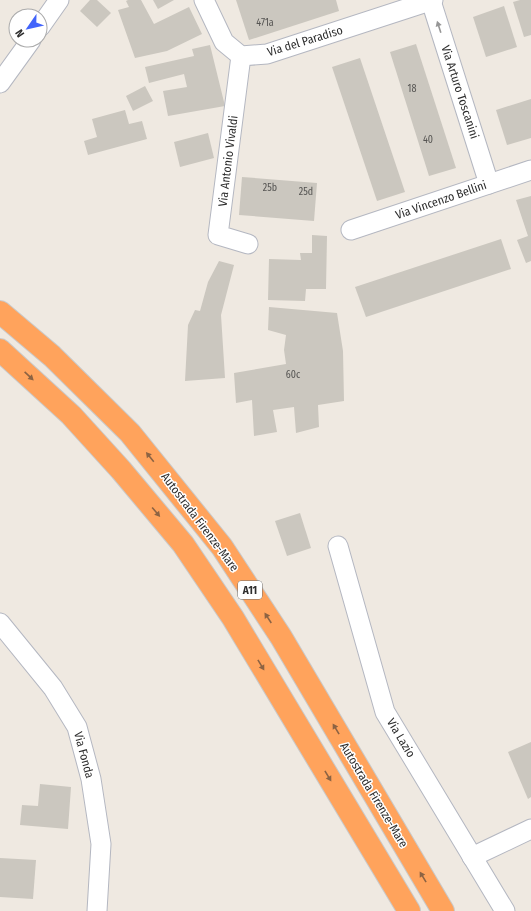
<svg xmlns="http://www.w3.org/2000/svg" width="531" height="911" font-family="'Fira Sans Condensed',sans-serif">
<style>
.building{fill:#cbc7bf}
.lines{fill:none;stroke-linecap:round;stroke-linejoin:round}
.street-casing{stroke:#b4b7c1;stroke-width:21}
.highway-casing{stroke:#c9c9c9;stroke-width:24}
.street{stroke:#fff;stroke-width:19}
.highway{stroke:#ffa35c;stroke-width:22}
.oneway{fill:#969696}
.oneway2{fill:#8c6343}
.labels{text-anchor:middle;dominant-baseline:central;stroke-width:3;stroke-linejoin:round;paint-order:stroke}
.number-label{font-size:10px;fill:#555452}
.shield{fill:#fff;stroke:#6d6d6d;stroke-width:1}
.shield-label{font-size:11px;font-weight:bold;fill:#2e2e2e}
.street-label{font-size:12px;fill:#2e2e2e;stroke:#fff}
</style>
<rect width="100%" height="100%" fill="#efe9e1"/>
<g class="building">
<path d="M90 0H97L111 13 97 27 80 11Z"/>
<path d="M128 0H141L154 24 189 7 202 34 167 51 135 58 118 10 129 7 126 1Z"/>
<path d="M153 0H174L158 9Z"/>
<path d="M236 0H336L339 11 249 40Z"/>
<path d="M520 0H531V35L524 37 513 2Z"/>
<path d="M504 6 517 47 486 57 473 17Z"/>
<path d="M416 44 456 168 429 176 390 52Z"/>
<path d="M210 45 225 106 168 116 163 91 187 87 184 74 149 83 145 67 194 56 192 49Z"/>
<path d="M360 58 405 192 377 201 332 67Z"/>
<path d="M145 86 153 101 133 111 126 96Z"/>
<path d="M531 99V138L507 145 496 110Z"/>
<path d="M125 110 129 124 142 121 147 139 88 155 84 141 97 137 92 119Z"/>
<path d="M208 133 214 158 180 167 174 142Z"/>
<path d="M242 177 317 183 314 221 239 215Z"/>
<path d="M531 196V261L526 263 517 240 528 236 516 200Z"/>
<path d="M312 235 327 236 326 289H306L305 301 268 300 269 259 301 260 300 253H312Z"/>
<path d="M501 239 511 269 366 317 355 287Z"/>
<path d="M219 261 234 265 221 315 225 378 185 381 188 325 195 310 200 311 208 282Z"/>
<path d="M269 307 337 313 343 351 344 401 318 405 319 427 296 433 294 407 273 410 277 432 254 436 252 400 236 403 234 373 286 364 284 350 286 335 268 330Z"/>
<path d="M300 513 311 548 287 556 275 521Z"/>
<path d="M531 742V797L528 799 508 752Z"/>
<path d="M40 784 71 787 68 829 20 825 22 805 38 806Z"/>
<path d="M0 858 36 860 33 899 0 897Z"/>
</g>
<g class="lines">
<g class="street-casing">
<g id="street">
<path d="M204 0 224 42 241 56 267 54 433 0"/>
<path d="M431 1 489 184"/>
<path d="M40 27 59 0"/>
<path d="M241 56 218 235 248 244"/>
<path d="M0 83 31 40"/>
<path d="M351 230 531 170"/>
<path d="M338 546 385 712 505 911"/>
<path d="M0 623 53 688 77 727 91 779 101 844 97 911"/>
<path d="M472 857 531 829"/>
</g>
</g>
<g class="highway-casing">
<g id="highway">
<path d="M0 312 52 356 130 433 222 547 281 637 443 911"/>
<path d="M0 350 71 415 121 470 183 544 233 618 409 911"/>
</g>
</g>
<use href="#street" class="street"/>
<use href="#highway" class="highway"/>
</g>
<defs><path id="oneway-solid" d="M-6-.8H1V-3.2L6.5 0L1 3.2V.8H-6Z"/></defs>
<use class="oneway" href="#oneway-solid" transform="translate(439 27) rotate(-108)"/>
<g class="oneway2">
<use href="#oneway-solid" transform="translate(29 376) rotate(43)"/>
<use href="#oneway-solid" transform="translate(150 457) rotate(-129)"/>
<use href="#oneway-solid" transform="translate(156 512) rotate(50)"/>
<use href="#oneway-solid" transform="translate(268 618) rotate(-123)"/>
<use href="#oneway-solid" transform="translate(261 665) rotate(59)"/>
<use href="#oneway-solid" transform="translate(336 729) rotate(-121)"/>
<use href="#oneway-solid" transform="translate(328 776) rotate(59)"/>
<use href="#oneway-solid" transform="translate(423 877) rotate(-121)"/>
</g>
<g class="labels">
<g class="number-label">
<text x="265" y="23">471a</text>
<text x="412" y="89">18</text>
<text x="428" y="140">40</text>
<text x="270" y="188">25b</text>
<text x="306" y="192">25d</text>
<text x="293" y="375">60c</text>
</g>
<rect class="shield" x="238" y="581" width="24" height="18" rx="3"/>
<g class="shield-label">
<text x="250" y="590">A11</text>
</g>
<g class="street-label">
<text transform="translate(305 41) rotate(-17)">Via del Paradiso</text>
<text transform="translate(460 92) rotate(72)">Via Arturo Toscanini</text>
<text transform="translate(228 161) rotate(-83)">Via Antonio Vivaldi</text>
<text transform="translate(441 200) rotate(-19)">Via Vincenzo Bellini</text>
<text transform="translate(200 522) rotate(53)">Autostrada Firenze-Mare</text>
<text transform="translate(401 738) rotate(59)">Via Lazio</text>
<text transform="translate(84 755) rotate(75)">Via Fonda</text>
<text transform="translate(374 795) rotate(59)">Autostrada Firenze-Mare</text>
</g>
</g>
<g transform="translate(28 28) rotate(236)"><circle r="19" fill="#ffffff" stroke="#ababab"/>
<path d="M0-3L7 15L0 10L-7 15Z" fill="#4264fb"/>
<text y="-6" font-size="11" font-weight="bold" text-anchor="middle" fill="#2e2e2e">N</text>
</g>
</svg>
